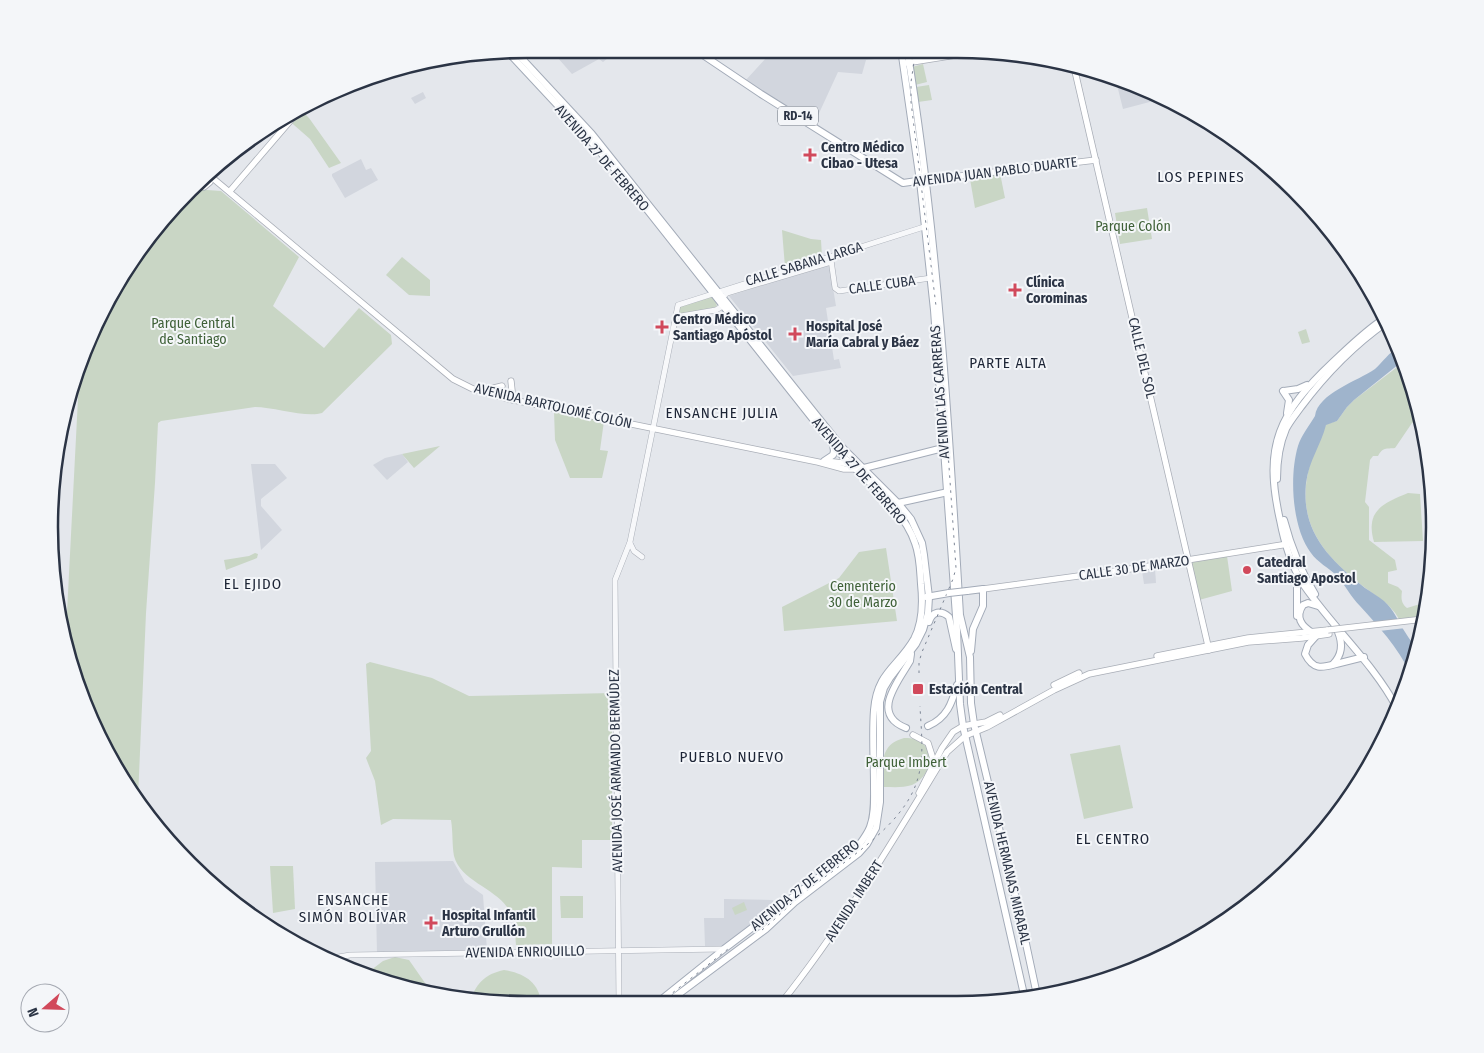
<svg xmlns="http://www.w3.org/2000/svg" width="1484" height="1053" font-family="'Fira Sans Condensed',sans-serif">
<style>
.built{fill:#d2d6de}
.green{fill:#c9d6c5}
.water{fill:#9fb4cc}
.pier{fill:#e4e7ec}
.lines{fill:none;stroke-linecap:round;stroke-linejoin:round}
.tertiary-casing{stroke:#a9aeb7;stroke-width:6}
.secondary-casing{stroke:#a9aeb7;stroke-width:7}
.primary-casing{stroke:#a3abb8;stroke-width:8}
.tertiary{stroke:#f7f8fa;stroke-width:5}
.secondary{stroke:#fff;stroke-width:5.5}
.primary{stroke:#fff;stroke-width:6}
.rail{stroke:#7d8696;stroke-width:1;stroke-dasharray:2.5 5;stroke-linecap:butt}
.secondary-bridge-casing{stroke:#a9aeb7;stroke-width:7;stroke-linecap:butt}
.primary-bridge-casing{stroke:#a3abb8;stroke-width:8;stroke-linecap:butt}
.secondary-bridge{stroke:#fff;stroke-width:5.5}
.primary-bridge{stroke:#fff;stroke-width:6}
.poi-dot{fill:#d1495b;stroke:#f4f6f9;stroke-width:2}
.labels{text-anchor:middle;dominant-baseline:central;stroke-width:4;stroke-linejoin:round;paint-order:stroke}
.shield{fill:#f4f6f9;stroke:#676e7b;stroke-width:1}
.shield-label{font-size:12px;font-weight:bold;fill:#2b3445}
.poi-label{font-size:14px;font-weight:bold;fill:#2b3445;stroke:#f4f6f9;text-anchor:start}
.street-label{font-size:14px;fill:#2b3445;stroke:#f4f6f9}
.park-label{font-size:14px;fill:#3f6138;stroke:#f4f6f9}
.neighbourhood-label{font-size:15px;letter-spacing:1px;fill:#1d2536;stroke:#f4f6f9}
.rim{fill:none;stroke:#2b3445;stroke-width:2.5}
</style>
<rect width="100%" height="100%" fill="#e4e7ec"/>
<g class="built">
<path d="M550 49H619L603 62 599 59 572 74Z"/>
<path d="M756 49H899L900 56 866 60 862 74 838 72 815 122 745 81 766 58Z"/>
<path d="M1120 84 1161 99 1123 109 1117 85Z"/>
<path d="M423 92 426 98 415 104 411 98Z"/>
<path d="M361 159 366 170 371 168 378 180 345 198 332 176V174Z"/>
<path d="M829 264 836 306 826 308 834 360 839 359 841 368 793 376 729 296Z"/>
<path d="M402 454 408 462 387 480 373 465 385 458Z"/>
<path d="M251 464H275L287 478 261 499V506L282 530 261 550Z"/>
<path d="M1155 568 1156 583 1144 584 1142 571 1144 569Z"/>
<path d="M453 861 465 882 483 895 487 950 377 954 375 862Z"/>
<path d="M724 899 773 900 775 906 724 947 705 946 704 918H724Z"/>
</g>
<g class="green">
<path d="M923 64 927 82 915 85 912 67Z"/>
<path d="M929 85 932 100 918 102 916 87Z"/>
<path d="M302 111 309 118 341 163 329 168 310 139 286 118Z"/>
<path d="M1000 173 1005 198 975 208 970 179Z"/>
<path d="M193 189 221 191 299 257 273 306 324 348 359 308 391 335 392 344 322 413C306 418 274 407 255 407L161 421 158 423 155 483 146 613 138 798 98 738 66 632 79 379H76L85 343 167 212Z"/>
<path d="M1147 208 1152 239 1120 244 1115 213Z"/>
<path d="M782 230 811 239 821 240 822 257 785 267Z"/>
<path d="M402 257 430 280V296L409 295 386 275Z"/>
<path d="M711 296 716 302 717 307 677 316 679 307Z"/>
<path d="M1306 329 1310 342 1302 344 1298 332Z"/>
<path d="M1403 359 1410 373 1421 419 1412 423 1395 448C1386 449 1383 447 1378 456H1373L1370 460 1365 502 1369 507V540L1395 560 1397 570 1388 572V583L1398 587 1402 591C1401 598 1401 603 1407 608L1420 604 1417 618 1399 619C1390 602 1373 595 1359 583 1319 551 1295 518 1310 464 1313 450 1321 438 1326 424L1337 421 1347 407 1354 400 1396 368Z"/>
<path d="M554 411 604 421 600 450 608 451 602 478H570L555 440Z"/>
<path d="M440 446 414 468 402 454Z"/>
<path d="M1408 493 1420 494 1423 541 1374 542C1365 511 1383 503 1408 493Z"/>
<path d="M886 548 897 621 784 631 782 607 839 578 859 552Z"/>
<path d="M255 553 258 554 257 558 226 570 224 560 249 556Z"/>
<path d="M1227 556 1232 591 1199 600 1190 565 1192 562Z"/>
<path d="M370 662 432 678 469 696 612 693V840H582V868L552 867V944L516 945C515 933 515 917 507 907 494 888 460 880 454 856 452 845 453 832 451 820L393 819 381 825 375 781 366 758 371 751 366 664Z"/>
<path d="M904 738C909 738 915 738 919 741 939 751 929 778 912 785 903 788 893 787 884 787 883 766 878 745 904 738Z"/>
<path d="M1120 745 1133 808 1084 819 1070 754Z"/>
<path d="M270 866H293L295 909 273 913Z"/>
<path d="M560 896H583V918H561Z"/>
<path d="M744 902 747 910 735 915 732 908Z"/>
<path d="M395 957 409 960 432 993 403 988 366 974 383 961Z"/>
<path d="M504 970C524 973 539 982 541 1003H496L471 999C477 982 486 974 504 970Z"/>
</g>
<path class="water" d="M1398 348 1403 359 1399 364 1354 400 1347 407 1337 421 1326 425C1321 445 1309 460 1306 483 1301 532 1329 559 1365 588 1371 592 1378 596 1384 601 1394 610 1398 621 1405 632 1409 639 1414 645 1419 651L1410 673C1398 647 1378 626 1360 606 1351 597 1345 585 1337 576 1329 568 1317 562 1311 553 1292 528 1289 476 1298 446 1301 436 1309 426 1315 416 1318 393 1358 381 1375 369 1383 362 1389 352 1398 348Z"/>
<path class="pier" d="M1401 619 1406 628 1379 631 1372 622Z"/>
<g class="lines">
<g class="tertiary-casing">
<g id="tertiary">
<path d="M831 260 835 288 839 291 931 278"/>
<path d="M675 317 716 310 721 307 722 298 727 293 831 262"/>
<path d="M630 543 634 551 642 557"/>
<path d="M327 959 350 955 723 949"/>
<path d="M619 1003 615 580 630 542 678 305 927 226"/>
</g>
</g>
<g class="secondary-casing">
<g id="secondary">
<path d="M919 57 964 49"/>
<path d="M906 63 981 51"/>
<path d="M1074 67 1209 650"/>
<path d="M209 175 453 379 473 389 508 399 818 462 844 469H854"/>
<path d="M926 180 1096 160"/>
<path d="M204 187 210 182 209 175"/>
<path d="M230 191 297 113"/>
<path d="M511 381 513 400"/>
<path d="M482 391 502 386"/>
<path d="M825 461 851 464"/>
<path d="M983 589 1137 568 1288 544"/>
<path d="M1157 656 1248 638 1328 630"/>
<path d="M1054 685 1079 673"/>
<path d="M913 735 928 743 934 762"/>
<path d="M919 793 942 748 953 732 963 726 986 722 1000 715"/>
<path d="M782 1002C844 924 895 837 947 752L965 736 987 727 1054 690 1089 674 1248 642 1302 638 1329 634"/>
</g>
</g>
<g class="primary-casing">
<g id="primary">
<path d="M694 49 761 94 903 183 924 180"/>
<path d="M901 49 920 181 934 310 957 630 960 704 963 726 1025 999"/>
<path d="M907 49C938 236 949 426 960 615L970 657 971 703 974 724 1019 911 1037 995"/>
<path d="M911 49 923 56"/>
<path d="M514 50 592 134 841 446 898 503 911 519 922 543 924 555 929 597 928 613 923 630 916 644 890 678 884 688 880 702V802L876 828 867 844 859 853 795 902 766 929 668 1002"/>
<path d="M507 51 588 138 618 173 838 451C863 479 903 507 915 543 920 556 920 570 921 584 923 603 923 622 914 639 898 667 877 672 874 710 872 735 874 760 874 785 874 799 875 814 870 827 867 835 861 842 856 849L724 949 658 1002"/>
<path d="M1385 318C1366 330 1349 347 1333 362 1279 413 1263 445 1280 520 1284 541 1290 562 1301 581 1330 625 1372 661 1397 708"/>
<path d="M1283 391 1289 400 1287 413"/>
<path d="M1284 391 1298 389 1307 385"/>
<path d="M824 461 833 455 834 451 833 445"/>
<path d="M860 469 947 447"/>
<path d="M1277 479C1277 462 1279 445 1286 429 1290 421 1296 414 1301 407 1325 375 1354 345 1387 322"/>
<path d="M898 503 948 492"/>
<path d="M1284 520C1291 547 1300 570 1315 594"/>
<path d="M1297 574V616"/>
<path d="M967 591 983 589V606L973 629 971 651"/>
<path d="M926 597 949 593"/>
<path d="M929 622C932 611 941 610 949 617L956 649"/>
<path d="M1313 633C1301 626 1295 617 1303 605L1308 603 1318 606"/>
<path d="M1316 636 1308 645 1305 654C1314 672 1324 667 1340 663 1348 661 1356 659 1364 657"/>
<path d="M1333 664C1342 655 1343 644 1338 632"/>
<path d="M928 726C947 718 952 703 957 685"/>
<path d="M906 728C870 714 898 682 910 661L911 654"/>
</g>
</g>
<use href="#tertiary" class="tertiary"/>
<use href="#secondary" class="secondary"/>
<use href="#primary" class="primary"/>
<g class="rail">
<path d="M916 49 911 82V102L936 306"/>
<path d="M919 673V662L922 652 953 579 956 568 940 336"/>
<path d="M762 930C777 918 790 904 805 892 841 863 903 827 917 781 925 757 921 730 920 706"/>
<path d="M661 1002 728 949"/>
</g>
<g class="secondary-bridge-casing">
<path id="secondary-bridge" d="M1328 630 1424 619"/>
</g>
<g class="primary-bridge-casing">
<path id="primary-bridge" d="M949 593 967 591"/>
</g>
<use href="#secondary-bridge" class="secondary-bridge"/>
<use href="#primary-bridge" class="primary-bridge"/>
</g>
<g class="poi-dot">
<path d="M807.5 147.5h5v5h5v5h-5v5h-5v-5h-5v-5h5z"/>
<path d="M1012.5 282.5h5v5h5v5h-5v5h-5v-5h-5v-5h5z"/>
<path d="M659.5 319.5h5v5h5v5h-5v5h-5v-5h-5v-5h5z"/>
<path d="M792.5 326.5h5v5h5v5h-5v5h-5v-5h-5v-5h5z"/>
<circle cx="1247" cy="570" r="5"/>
<rect x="912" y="683" width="12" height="12" rx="2.5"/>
<path d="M428.5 915.5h5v5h5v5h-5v5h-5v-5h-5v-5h5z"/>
</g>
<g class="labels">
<rect class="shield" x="778" y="106.5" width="40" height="19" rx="4"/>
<g class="shield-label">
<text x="798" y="116">RD-14</text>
</g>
<g class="poi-label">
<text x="821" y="147">Centro Médico<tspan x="821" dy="16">Cibao - Utesa</tspan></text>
<text x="1026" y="282">Clínica<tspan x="1026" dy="16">Corominas</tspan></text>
<text x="673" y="319">Centro Médico<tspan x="673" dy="16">Santiago Apóstol</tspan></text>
<text x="806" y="326">Hospital José<tspan x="806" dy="16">María Cabral y Báez</tspan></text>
<text x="1257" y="562">Catedral<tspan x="1257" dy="16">Santiago Apostol</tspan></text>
<text x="929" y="689">Estación Central</text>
<text x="442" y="915">Hospital Infantil<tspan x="442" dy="16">Arturo Grullón</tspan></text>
</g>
<g class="street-label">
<text transform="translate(602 158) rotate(49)">AVENIDA 27 DE FEBRERO</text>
<text transform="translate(995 172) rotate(-7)">AVENIDA JUAN PABLO DUARTE</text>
<text transform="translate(804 264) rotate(-17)">CALLE SABANA LARGA</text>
<text transform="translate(882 285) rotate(-8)">CALLE CUBA</text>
<text transform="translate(1142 358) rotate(77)">CALLE DEL SOL</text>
<text transform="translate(940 392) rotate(-94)">AVENIDA LAS CARRERAS</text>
<text transform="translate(553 406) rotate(13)">AVENIDA BARTOLOMÉ COLÓN</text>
<text transform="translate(859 471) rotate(49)">AVENIDA 27 DE FEBRERO</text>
<text transform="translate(1134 568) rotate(-8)">CALLE 30 DE MARZO</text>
<text transform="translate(616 771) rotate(-91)">AVENIDA JOSÉ ARMANDO BERMÚDEZ</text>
<text transform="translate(1007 863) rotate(77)">AVENIDA HERMANAS MIRABAL</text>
<text transform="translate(805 885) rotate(-39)">AVENIDA 27 DE FEBRERO</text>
<text transform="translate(854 901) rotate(-57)">AVENIDA IMBERT</text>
<text transform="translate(525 952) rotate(-1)">AVENIDA ENRIQUILLO</text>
</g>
<g class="park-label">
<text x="1133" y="226">Parque Colón</text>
<text x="193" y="323">Parque Central<tspan x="193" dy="16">de Santiago</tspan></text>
<text x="863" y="586">Cementerio<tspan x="863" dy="16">30 de Marzo</tspan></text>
<text x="906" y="762">Parque Imbert</text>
</g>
<g class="neighbourhood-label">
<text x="1201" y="177">LOS PEPINES</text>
<text x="1008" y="363">PARTE ALTA</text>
<text x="722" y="413">ENSANCHE JULIA</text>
<text x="253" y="584">EL EJIDO</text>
<text x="732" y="757">PUEBLO NUEVO</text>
<text x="1113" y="839">EL CENTRO</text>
<text x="353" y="900">ENSANCHE<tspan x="353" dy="17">SIMÓN BOLÍVAR</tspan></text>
</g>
</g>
<path d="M0 0H1484V1053H0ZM527 58H957A469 469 0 0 1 1426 527V527A469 469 0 0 1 957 996H527A469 469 0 0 1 58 527V527A469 469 0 0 1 527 58Z" fill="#f4f6f9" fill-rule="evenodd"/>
<path class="rim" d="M527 58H957A469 469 0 0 1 1426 527V527A469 469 0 0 1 957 996H527A469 469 0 0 1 58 527V527A469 469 0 0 1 527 58Z"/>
<g transform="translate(45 1008) rotate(250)"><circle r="24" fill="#f4f6f9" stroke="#a4a8b1"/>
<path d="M0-4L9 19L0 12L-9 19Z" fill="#d1495b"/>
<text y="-8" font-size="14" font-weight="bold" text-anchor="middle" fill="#2b3445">N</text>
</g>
</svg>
